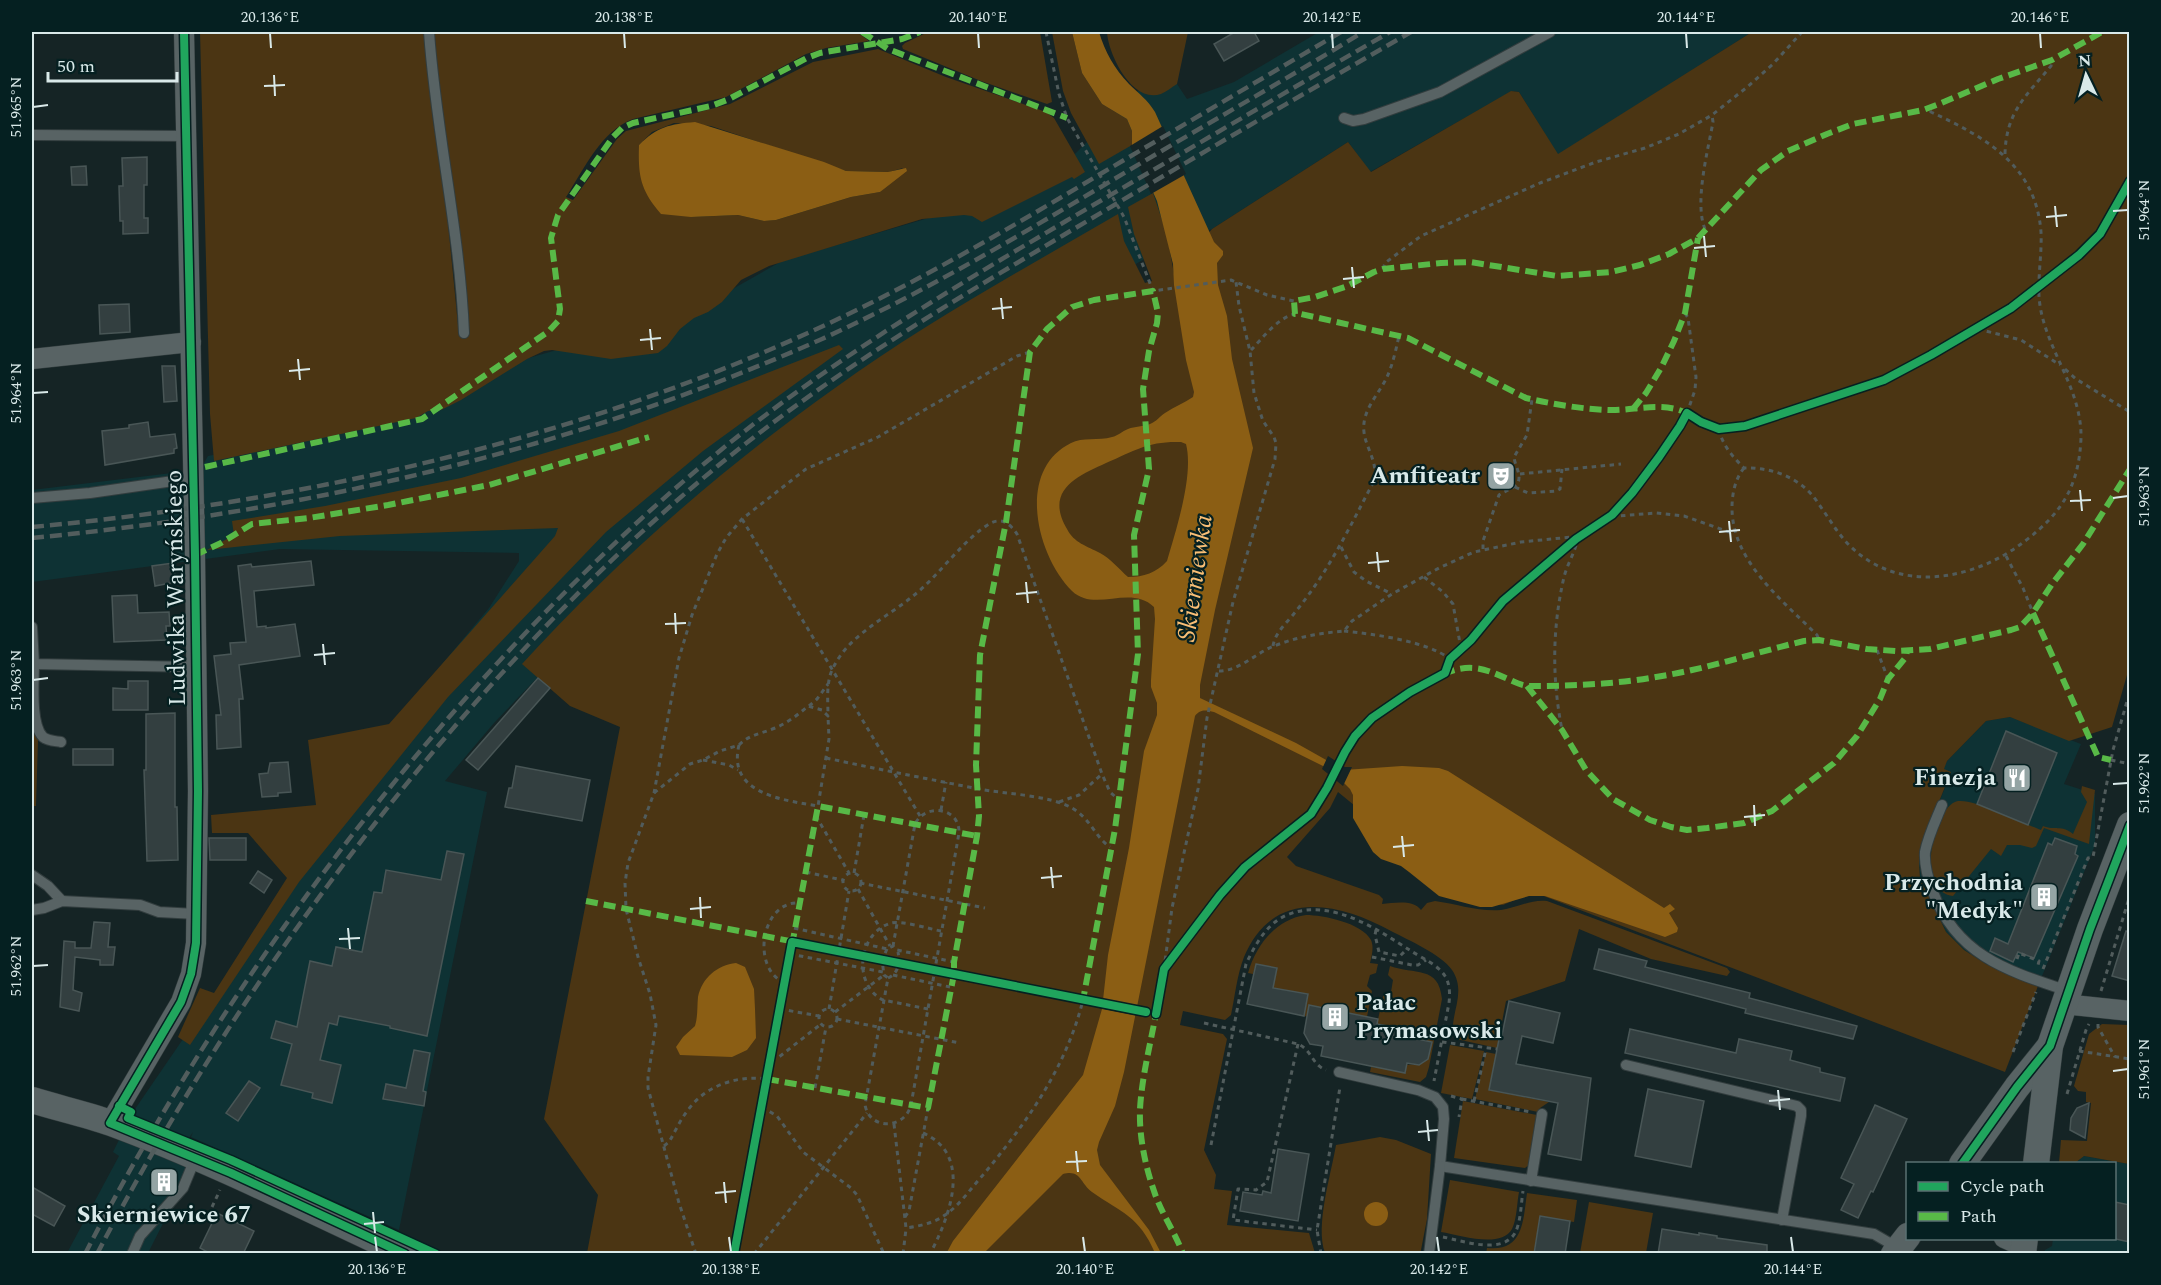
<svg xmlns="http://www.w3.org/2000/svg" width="2161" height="1285" font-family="Spectral,serif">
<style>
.built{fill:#0e3234}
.green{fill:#4b3513;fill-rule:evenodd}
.water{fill:#8b5e14;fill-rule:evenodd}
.pier{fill:#152425}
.building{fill:#333f40;stroke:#495656;stroke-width:1.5}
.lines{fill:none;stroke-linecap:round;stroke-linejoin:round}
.service-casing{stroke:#323d3e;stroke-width:12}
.minor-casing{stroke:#323d3e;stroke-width:21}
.tertiary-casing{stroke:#323d3e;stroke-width:27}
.path{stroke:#515c5c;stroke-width:3;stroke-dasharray:4.5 4.5;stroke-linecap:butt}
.service{stroke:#586364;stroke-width:10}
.minor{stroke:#586364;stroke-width:20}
.tertiary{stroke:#586364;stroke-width:26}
.rail{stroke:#525d5d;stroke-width:4.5;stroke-dasharray:12 6;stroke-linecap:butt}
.quiet{stroke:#58b947;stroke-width:6;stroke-dasharray:12 6;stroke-linecap:butt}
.cycleway-casing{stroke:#052021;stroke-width:11}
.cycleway{stroke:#20a55d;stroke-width:8}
.ticks{fill:none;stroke:#d9e9e9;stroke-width:2}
.labels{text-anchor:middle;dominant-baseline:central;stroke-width:4.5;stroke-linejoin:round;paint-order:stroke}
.poi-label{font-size:24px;font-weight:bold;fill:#d9e9e9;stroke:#052021;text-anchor:end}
.street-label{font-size:24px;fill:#d9e9e9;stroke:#052021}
.water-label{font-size:26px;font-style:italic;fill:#f9bf76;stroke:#052021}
.neatline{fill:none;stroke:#d9e9e9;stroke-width:2}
.ticks-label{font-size:15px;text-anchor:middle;fill:#d9e9e9}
</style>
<rect width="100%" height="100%" fill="#152425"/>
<g class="built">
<path d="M1319 32H1752L1558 155 1519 92 1512 91 1370 172 1348 142 1212 229 1159 250 1009 341 581 632 494 723 445 781 487 792 399 1230 191 1137 193 1132 189 1138 186 1178 148 1253H67L119 1156 113 1152 133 1112 218 988 333 815 443 663 489 608 519 561V553L280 549 32 582V490L180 472 183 477 197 475 208 456 415 413 482 371 692 312 782 261 932 217 1074 155 1147 82 1177 84 1187 99 1234 82Z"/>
<path d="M2010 717 2081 744 2064 784 2095 794V845L2038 986 1986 964 1964 950 1946 932 1920 878 1919 863 1921 846 1951 773 1943 769 1947 761 1986 721Z"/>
<path d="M2084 1156 2129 1164V1253L2044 1254 2045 1250 2052 1246 2053 1239 2114 1238V1164L2075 1163Z"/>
</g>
<g class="green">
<path d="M200 32H424L433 120 447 213 459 335 464 339 469 334V319L439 91 434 32H857L869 41 826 48 806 54 726 97 633 119C601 131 584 169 566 197L573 200 617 139 626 131 730 104 813 62 878 49 946 77 1046 112 1054 118 1085 172 1074 179 1072 177 982 222 972 216 964 215 922 219 769 266 741 280 722 302 708 312 694 318 680 329 667 346 658 353 611 359 552 350 544 351 527 359 461 400 441 410 428 411 416 418 214 461 210 414ZM674 123 711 126 846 171 889 172 903 168 880 192 851 197 776 220 764 221 738 215 691 217 639 145 652 132Z"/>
<path d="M928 32H1040L1052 102 1047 104 981 81 903 49 902 46 905 43Z"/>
<path d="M1052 32H1072L1082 73 1102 104 1127 119 1132 131V145L1099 164 1071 113 1063 91Z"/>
<path d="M1107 32H1188L1177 84C1172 87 1166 92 1161 94 1132 104 1108 54 1107 32Z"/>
<path d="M1752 32H2129V668L2112 727 2069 741 2010 717 1986 721 1947 761 1944 769 1951 772 1921 846 1919 863 1920 878 1946 932 1964 950 1986 964 2038 986 2005 1072 1533 892 1503 905 1470 900 1338 792 1330 808 1287 857 1296 866 1379 895 1383 899 1382 904C1394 903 1413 899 1421 910L1427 903 1435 901C1457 904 1479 912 1501 910 1516 908 1531 899 1547 901L1727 968 1730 972 1727 976 1651 959 1579 929 1565 981 1506 1001 1497 1048 1456 1039C1445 1020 1469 995 1452 970 1441 954 1408 940 1391 931 1337 902 1273 888 1244 957 1237 975 1235 996 1231 1015L1225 1020 1183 1011 1180 1025 1223 1034 1227 1039 1204 1150 1216 1175 1214 1189 1232 1191 1227 1225 1309 1233 1315 1253H587L598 1195 544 1119 620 727 570 706 522 664C616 561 721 469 835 388 925 323 1022 270 1118 214L1124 241 1145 283 1152 281 1134 234 1128 207 1153 193 1167 235 1174 274 1212 229 1348 142 1371 172 1511 91 1519 92 1558 154Z"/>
<path d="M839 345 843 349 703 451 606 532 448 697 299 882 190 1045 178 1037 200 988 214 993 287 878 248 833H212L211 815 316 805 308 740 389 724 555 536 558 528 340 536 207 550 234 535 232 521 325 506 461 478 619 431Z"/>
<path d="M32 722 34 732 38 740 36 806H32Z"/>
<path d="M2082 786 2095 790 2089 844 2044 828 2036 846 2032 848 2020 845H2007L2001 856 1991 849 1953 896C1913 891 1935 804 1958 801 1977 799 2022 823 2041 830L2043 826C2055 831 2061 824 2073 834L2087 802 2081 792Z"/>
<path d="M1306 915C1323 915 1362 923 1371 940 1374 947 1372 955 1370 963L1378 964 1376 973 1370 975 1367 986 1372 991 1366 1022 1353 1014 1331 1009 1317 1018 1304 1016 1308 995 1273 988 1277 968 1256 964 1253 974 1248 973C1256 945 1276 919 1306 915Z"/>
<path d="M1390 966C1414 975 1439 965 1442 999L1429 1067 1426 1077 1420 1082 1370 1072 1371 1067C1387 1071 1402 1062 1419 1065L1424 1062 1426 1055H1429L1431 1042 1412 1040 1413 1031 1377 1024 1384 992H1391L1393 980 1388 975Z"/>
<path d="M2102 1024 2129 1025V1164L2084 1156 2075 1163H2059L2061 1140 2087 1141 2091 1103 2086 1102V1092L2078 1091 2074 1086 2089 1034Z"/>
<path d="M1450 1045 1484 1051 1472 1099 1441 1093Z"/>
<path d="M1486 1052 1496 1054 1489 1090 1549 1102 1540 1108 1538 1112 1475 1099Z"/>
<path d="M1463 1101 1537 1115 1529 1165 1525 1168 1454 1158Z"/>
<path d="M1380 1137 1396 1140 1431 1154 1427 1219 1421 1250 1420 1253H1325C1315 1225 1331 1175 1336 1145Z"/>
<path d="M1450 1180 1519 1192C1517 1202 1517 1219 1512 1229 1501 1249 1460 1235 1441 1232Z"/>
<path d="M1527 1193 1577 1200 1574 1222 1540 1217 1534 1253 1486 1254 1487 1248C1524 1252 1523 1220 1527 1193Z"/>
<path d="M1589 1202 1653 1213 1646 1253H1580Z"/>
</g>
<g class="water">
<path d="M1072 32H1099C1105 52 1114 68 1129 84 1139 94 1147 99 1155 112L1214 242 1223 251V255L1217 263 1218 285 1227 316 1232 359 1253 448 1215 610 1200 685V698L1296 743 1344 770 1402 766 1439 768 1448 771 1664 908 1670 904 1675 909 1669 913 1678 928 1677 932 1665 937 1545 896H1529L1492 907H1480L1439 896 1409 872 1401 866 1381 859 1373 852 1353 818V795L1350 789 1342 781 1323 766 1214 712C1206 710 1200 709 1195 716L1124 1072 1115 1106 1099 1142 1097 1150 1100 1165 1149 1230 1161 1253H1155C1139 1216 1122 1213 1092 1192 1080 1183 1081 1169 1063 1174L984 1253 946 1254 953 1241 1083 1075 1102 1009 1108 955 1129 848 1144 751 1157 715V703L1151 687V680L1155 619 1154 607C1130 584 1095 613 1072 591 1036 555 1016 470 1071 443 1082 437 1099 441 1112 437 1118 436 1122 431 1128 429 1135 426 1143 427 1150 424 1156 422 1160 416 1165 413 1174 407 1184 403 1193 397L1194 392 1186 360 1174 285 1173 264 1157 201 1132 145V131L1127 119 1102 104 1082 73ZM1181 442 1186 444C1194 475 1176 530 1167 561 1156 573 1144 577 1128 577 1119 569 1110 558 1100 553 1087 546 1074 543 1067 529 1044 490 1078 476 1106 463 1136 450 1148 441 1181 442Z"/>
<path d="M695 122 824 162 846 171 888 172 906 168 907 171 880 192 851 197 776 220 764 221 738 215 691 217 661 214C640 190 638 175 639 145 657 127 670 124 695 122Z"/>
<path d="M736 963 745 967 754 989 755 1009 756 1038 747 1050 732 1057 680 1055 676 1047 683 1037 695 1026C698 1016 697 1007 698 997 702 978 717 965 736 963Z"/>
<circle cx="1376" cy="1214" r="12"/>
</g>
<g class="pier">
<path d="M1163 126 1186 174 1151 194 1130 146Z"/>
<path d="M1328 756 1345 767H1352L1343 786 1322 769Z"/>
<path d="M1099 999 1141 1007 1139 1016 1099 1008Z"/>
</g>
<g class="building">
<path d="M1235 32H1254L1259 41 1224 61 1214 44Z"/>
<path d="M147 157V185H144V218H148V233L123 234V221H120L119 186H123L122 158Z"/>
<path d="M86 166 87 185H72L71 167Z"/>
<path d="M129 304 130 332 100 334 99 305Z"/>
<path d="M162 366H175L177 401 164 402Z"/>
<path d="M148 422 150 437 175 434 177 448 174 449V453L105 465 102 431 129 428V425Z"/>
<path d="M311 561 314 585 254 591 257 627 266 626V628L295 624 300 656 239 665 243 699H239L241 747 217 749 216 715H221L214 656 231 654 230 643 246 642 238 566 251 564 252 567Z"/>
<path d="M173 563 176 582 155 586 152 566Z"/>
<path d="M137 595 138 613 169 612 170 626H166L167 640 114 642 112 596Z"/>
<path d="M538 678 550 688 478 770 466 760Z"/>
<path d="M128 681H148V710H113V688L128 689Z"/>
<path d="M175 713V807H177L178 860 147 861 144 770H146V714Z"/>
<path d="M2006 731 2057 753 2028 825 1977 804Z"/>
<rect x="73" y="749" width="40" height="16"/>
<path d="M288 762 291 792 278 793V796L262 797 259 774 268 773 270 763Z"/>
<path d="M516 766 590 780 582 821 505 807 509 788H512Z"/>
<path d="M209 838H246V860H210Z"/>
<path d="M2055 838 2077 846 2075 854 2078 856 2034 958 2018 952 2013 962 1990 951 1995 938 2008 944 2048 843 2052 845Z"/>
<path d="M447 851 464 854 427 1036 390 1028V1026L339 1016 337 1025 329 1023 320 1060 341 1065 332 1103 312 1098 313 1093 281 1085 292 1044 271 1038 276 1021 297 1027 310 961 332 966 336 947 362 952 374 892 382 893 386 870 441 880Z"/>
<path d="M258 871 272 880 264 893 250 883Z"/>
<path d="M94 922 110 923 108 947H115L113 965H100V960L75 957 73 990 82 993 79 1011 60 1007 64 941 75 942V948H91Z"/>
<path d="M2126 931 2130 932V981L2112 976Z"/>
<path d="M1599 949 1647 961 1645 967 1750 993 1749 998 1857 1026 1853 1039 1745 1013 1746 1009 1594 969Z"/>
<path d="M1256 964 1277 968 1273 988 1308 994 1304 1016 1247 1004Z"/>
<path d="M1509 1001 1560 1013 1553 1043 1522 1036 1516 1064 1591 1078 1581 1160 1548 1154 1558 1103 1489 1090 1500 1034 1502 1035Z"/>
<path d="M1309 1005 1378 1019 1377 1024 1414 1031 1412 1038 1432 1042 1428 1059 1419 1065 1407 1063 1405 1073 1321 1056 1323 1046 1310 1044 1304 1033Z"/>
<path d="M1630 1029 1736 1053 1739 1039 1792 1051 1790 1060 1820 1068V1072L1845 1078 1840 1101 1625 1053Z"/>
<path d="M414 1050 430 1053 423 1091 426 1092 424 1106 383 1099 386 1084 406 1088Z"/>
<path d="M249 1081 260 1088 238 1121 226 1113Z"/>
<path d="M1648 1089 1704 1101 1691 1167 1635 1156Z"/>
<path d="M2089 1103 2085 1138 2070 1130 2071 1118 2077 1108Z"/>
<path d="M1875 1105 1907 1119 1873 1192 1871 1191 1858 1218 1841 1210 1854 1184 1841 1178Z"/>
<path d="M1278 1149 1309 1154 1298 1221 1240 1211 1243 1192 1262 1195 1263 1191 1271 1193Z"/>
<path d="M32 1187 65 1206 54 1226 32 1214Z"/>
<path d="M2115 1202 2130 1205V1242L2115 1239Z"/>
<path d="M217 1213 254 1231 243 1254H211L200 1248Z"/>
<path d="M1540 1216 1570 1221 1565 1254H1534Z"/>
<path d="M1662 1229 1699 1235V1233L1717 1236V1238L1767 1245V1254H1658Z"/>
</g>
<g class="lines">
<g class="service-casing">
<g id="service">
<path d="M429 32C436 133 460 232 464 333"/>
<path d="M1344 118 1353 121 1364 119 1440 92 1550 32"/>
<path d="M32 135 186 136"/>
<path d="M32 498 90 493 194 478"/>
<path d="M32 627 34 664 196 667"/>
<path d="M32 664H34C34 681 30 724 43 737 48 741 56 741 61 742"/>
<path d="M1942 805C1936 820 1928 836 1925 852 1924 866 1928 879 1933 892 1957 956 2008 971 2068 991"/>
<path d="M32 875 48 886 62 901"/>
<path d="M32 910 44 908 62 901 140 905 159 912 196 914"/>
<path d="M1626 1065 1797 1106 1801 1110V1116L1782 1220"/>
<path d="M1339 1072 1418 1090 1435 1097 1443 1107 1444 1119 1440 1166 1874 1234 1898 1248"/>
<path d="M1531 1181 1542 1114"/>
<path d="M132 1254 140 1236 183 1188 195 1159"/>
<path d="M1429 1254 1440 1166"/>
</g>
</g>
<g class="minor-casing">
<g id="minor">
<path d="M32 359 191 342"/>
<path d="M2063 1004 2130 1011"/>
<path d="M110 1123 181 1002 191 974 196 943 198 791 195 555 184 32"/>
<path d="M2004 1238 2024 1247"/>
</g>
</g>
<g class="tertiary-casing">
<g id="tertiary">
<path d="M32 1100C58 1108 85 1114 111 1123 211 1160 308 1209 405 1254"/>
<path d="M1962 1164 2017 1087 2050 1046"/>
<path d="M2036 1164 2050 1046 2090 929 2130 825"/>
<path d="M1894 1254 1908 1236"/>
<path d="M2023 1254 2025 1238"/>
</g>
</g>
<g class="path">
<path d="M1046 32 1059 94 1067 118 1124 217 1153 291 1231 280 1267 295 1294 301"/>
<path d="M2005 154C2006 112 2026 96 2051 66L2052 60"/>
<path d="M1705 229C1694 203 1708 150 1713 122L1712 115"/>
<path d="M1383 269 1385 263 1421 236 1540 183 1596 162 1645 148 1679 134 1712 115 1746 88 1773 64 1802 32"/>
<path d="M1685 313 1688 318 1696 377 1695 390 1687 413"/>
<path d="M1978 329 2021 340 2060 365"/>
<path d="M1251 350C1263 338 1277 318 1295 314"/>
<path d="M2065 369 2076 379 2130 412"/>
<path d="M1719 429C1722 445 1733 457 1744 468 1772 467 1802 478 1818 503 1829 518 1837 533 1850 546 1900 595 1975 580 2025 541 2062 513 2079 486 2081 438 2082 386 2042 346 2039 296 2038 274 2042 253 2041 232 2036 165 1985 137 1931 112L1928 108"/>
<path d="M1744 468C1735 479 1732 494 1732 508 1732 561 1782 600 1817 635L1819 640"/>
<path d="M1520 474 1621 464"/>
<path d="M1515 487 1528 493 1557 491 1560 489 1562 469"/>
<path d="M1612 515 1618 516 1656 513 1684 516 1729 532H1734"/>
<path d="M742 519 920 816"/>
<path d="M1341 547 1354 572 1366 581 1392 594"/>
<path d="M1483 549V541L1499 495C1503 492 1507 491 1512 488 1526 480 1515 468 1514 457L1527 435 1532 399"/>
<path d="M2006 556 2023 588 2033 613"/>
<path d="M1424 577 1443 592 1453 604 1461 649"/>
<path d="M1344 631C1373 634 1427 641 1450 659"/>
<path d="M1273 646C1275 632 1288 622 1296 611 1329 571 1349 528 1373 483 1381 461 1361 445 1364 423 1366 406 1380 392 1387 377 1393 364 1396 349 1399 336"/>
<path d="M1877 650 1888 679"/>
<path d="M1219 671C1239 671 1256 653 1274 646 1297 637 1320 633 1344 631L1352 621 1392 594 1439 568 1474 552 1521 542 1572 537 1577 542C1574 554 1567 565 1564 577 1552 629 1552 679 1562 730"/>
<path d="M809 706 817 699 828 684"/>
<path d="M739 745C750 734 761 734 775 728 787 723 798 715 808 706L822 710 828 716C828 701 826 684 832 670 848 635 885 619 913 596 939 576 964 538 991 523 1003 517 1011 525 1017 534L1102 774 1110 792 1119 800"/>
<path d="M826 758C877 769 928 779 979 789 1005 794 1049 795 1072 808 1091 819 1095 837 1110 847"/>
<path d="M703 760 729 765 738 770"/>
<path d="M2111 760 2130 764"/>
<path d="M654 793 690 764 703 760 720 751 739 745C727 794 783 800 818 806L829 739 828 716"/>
<path d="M1059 802 1079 795 1102 774"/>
<path d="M941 810 946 782"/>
<path d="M816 816 849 873"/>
<path d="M806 872 842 880"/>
<circle cx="852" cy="882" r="9"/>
<path d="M854 873 864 815"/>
<path d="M860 883 985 908"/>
<path d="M858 889 890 946"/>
<path d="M794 928 887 949 893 946 897 950 954 962"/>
<path d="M1376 930 1375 935 1379 952 1400 956 1407 949"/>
<path d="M887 949 882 960 884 975 888 978 865 1105C870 1131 905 1129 911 1105L959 833C960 807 925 803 915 824L893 946"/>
<path d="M790 954 883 972"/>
<path d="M1372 957 1412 965H1418L1426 960"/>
<path d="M2017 959 2019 953 2039 961 2038 965 2035 964"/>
<path d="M1164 969 1172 908 1198 789 1207 718 1233 602 1275 459 1276 443 1274 437 1263 421 1254 393 1250 351 1239 306 1236 282"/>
<path d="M2043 969 2088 858 2093 857 2113 750 2128 698"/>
<path d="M893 975 950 987"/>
<path d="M888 978C899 973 900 962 898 952"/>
<path d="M785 983C750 969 761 899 801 903"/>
<path d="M2101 991 2130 895"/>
<circle cx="828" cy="1018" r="9"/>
<path d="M780 1009 819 1016"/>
<path d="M829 1009 849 891"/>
<path d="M928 1009 883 1000C852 984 858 933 891 923 902 920 929 929 941 931"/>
<path d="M835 1012 884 975"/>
<path d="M837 1019 960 1043"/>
<path d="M1204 1023 1298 1044C1312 1050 1312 1065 1326 1070"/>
<path d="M2098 1024V1027L2115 1057"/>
<path d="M1442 1042 1497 1049"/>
<path d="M1298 1044 1267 1182 1256 1190 1238 1189 1233 1220 1317 1230"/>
<path d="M2079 1051 2130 1059"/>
<path d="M2013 1052 2036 992"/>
<path d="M771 1059 779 1057 821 1024"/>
<path d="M815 1088 826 1027"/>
<path d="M2067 1094 2086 1030 2089 1024"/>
<path d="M1451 1096 1462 1099 1459 1117"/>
<path d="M1462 1099 1531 1112"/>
<path d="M1474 1101 1486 1049"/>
<path d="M762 1107 777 1116 803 1152 851 1188 857 1195 884 1254"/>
<path d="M894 1124 906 1228C920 1226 934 1223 945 1215 960 1205 971 1188 983 1175 1027 1122 1066 1068 1083 1000"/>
<path d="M923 1133C974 1155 949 1218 930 1254"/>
<path d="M1211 1145 1246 964C1255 945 1267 923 1287 915 1330 897 1377 929 1411 951 1422 958 1438 965 1445 976 1450 984 1450 994 1449 1003L1434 1081"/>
<path d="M664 1146 669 1142C675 1132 680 1120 688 1110 706 1085 738 1075 767 1079"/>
<path d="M212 1207 220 1190"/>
<path d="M905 1217 909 1211 928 1108"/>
<path d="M1443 1237C1463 1241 1502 1255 1515 1233 1521 1222 1521 1203 1523 1191"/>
<path d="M696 1254 679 1203 648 1088V1077L656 1025 650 994 638 957 626 909 625 883 628 863 654 793 679 658 692 615 717 554 726 538 742 519 806 469 878 437 1017 356 1030 352"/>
<path d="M754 1254 867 1113"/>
<path d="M903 1254 906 1229"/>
<path d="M1321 1254 1317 1230 1340 1087"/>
</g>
<use href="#service" class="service"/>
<use href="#minor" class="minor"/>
<use href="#tertiary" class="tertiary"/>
<g class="rail">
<path d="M32 527C302 502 574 441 821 327 918 282 1010 228 1102 173 1182 126 1261 79 1341 32"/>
<path d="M32 538C303 512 572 450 822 339 927 291 1027 231 1126 172 1205 125 1285 80 1363 32"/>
<path d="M85 1254C190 1050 321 860 473 690 561 592 654 500 759 420 856 346 961 283 1066 221 1174 158 1282 94 1390 32"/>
<path d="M97 1254C201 1055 328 870 476 702 563 604 657 511 762 431 857 358 960 297 1062 236 1178 167 1294 99 1411 32"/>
</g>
<g class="quiet">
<path d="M862 32 888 49 1067 118"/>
<path d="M1633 409 1646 393 1661 368 1674 341 1685 313 1698 238"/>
<path d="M1690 415C1666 400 1635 411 1608 410 1581 409 1552 404 1526 398L1408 338 1301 314H1295L1294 301 1315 297 1345 287 1374 272 1383 269 1441 263 1470 262 1557 276 1611 272 1640 265 1669 254 1698 238 1761 170 1788 151 1827 134 1853 124 1923 110 1939 104 1998 79 2052 60 2102 32"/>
<path d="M205 467 422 419 549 331 558 321 560 309 551 238 558 215 613 137 622 128 633 123 711 106 727 100 807 58 820 53 902 39 920 32"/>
<path d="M195 555 221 543 252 524 309 518 388 505 489 485 649 437"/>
<path d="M2033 613 2098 757 2111 760"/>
<path d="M1443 674C1470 663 1483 668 1508 679 1515 682 1522 686 1530 686 1573 686 1619 684 1662 676 1710 668 1757 652 1804 641L1819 640 1867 649 1896 651 1930 649 2011 630 2020 627 2033 613 2052 584 2083 544 2130 469"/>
<path d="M1527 686 1562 730 1586 770 1613 799 1650 820 1671 827 1687 830 1707 828 1744 823 1772 811 1834 763 1857 736 1880 699 1888 679 1906 657 1907 650"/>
<path d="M586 901 795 942"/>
<path d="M792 945 818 806 977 836"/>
<path d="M1157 1008C1151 1042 1142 1075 1140 1109 1139 1136 1145 1165 1154 1191 1161 1213 1175 1232 1183 1254"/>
<path d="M767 1079 928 1108 954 974V962L977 836 979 816 976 765 980 655 1006 522 1030 352 1047 329 1072 307 1094 300 1153 291 1158 313 1157 323 1149 351 1143 389 1149 469 1134 535 1138 654 1115 829 1083 1000"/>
</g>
<g class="cycleway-casing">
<g id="cycleway">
<path d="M184 32 195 555 198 791 196 943 191 974 181 1002 110 1123 231 1173 405 1254"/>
<path d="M1156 1014 1164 969 1220 895 1245 867 1311 814 1327 788 1345 752 1355 736 1372 718 1410 692 1445 673 1450 659 1471 640 1503 601 1576 539 1612 515 1632 493 1659 457 1680 426 1687 413 1701 422 1719 429 1745 426 1884 380 1931 355 2011 308 2079 255 2100 234 2130 181"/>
<path d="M119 1106 131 1112 128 1118 231 1160 436 1254"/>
<path d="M1962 1164 2017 1087 2050 1046 2090 929 2130 825"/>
<path d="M734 1254 792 942 1146 1012"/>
</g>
</g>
<use href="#cycleway" class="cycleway"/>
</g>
<path class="ticks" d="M270 33 271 48M624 33 625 48M978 33 979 48M1332 33 1333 48M1686 33 1687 48M2040 33 2041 48M274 75 275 96M264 86 285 85M33 107 48 105M2055 206 2057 227M2113 211 2128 210M2046 217 2067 215M1704 236 1706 257M1694 248 1715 246M1352 267 1354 288M1343 279 1364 277M1001 298 1003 319M992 309 1012 307M650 329 652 350M640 340 661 338M298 359 300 380M289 371 310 369M33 393 48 392M2080 490 2082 511M2113 498 2128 496M2070 501 2091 500M1729 521 1731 542M1719 532 1740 530M1377 552 1379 572M1368 563 1389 561M1026 582 1028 603M1016 594 1037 592M675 613 676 634M665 624 686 623M323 644 325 665M314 655 335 653M33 680 48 678M2113 784 2128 783M1754 805 1755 826M1744 817 1765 815M1402 836 1404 857M1393 847 1414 845M1051 867 1053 888M1041 878 1062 876M700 897 701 918M690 909 711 907M348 928 350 949M339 939 360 938M33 966 48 965M2113 1071 2128 1069M1778 1090 1780 1110M1769 1101 1790 1099M1427 1120 1429 1141M1418 1132 1438 1130M1076 1151 1078 1172M1066 1162 1087 1161M724 1182 726 1203M715 1193 736 1191M373 1212 375 1233M364 1224 384 1222M375 1237 377 1252M729 1237 731 1252M1083 1237 1085 1252M1437 1237 1439 1252M1791 1237 1793 1252"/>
<defs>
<g id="theatre-square" transform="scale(1.5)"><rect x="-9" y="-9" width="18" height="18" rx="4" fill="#94a4a4" stroke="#052021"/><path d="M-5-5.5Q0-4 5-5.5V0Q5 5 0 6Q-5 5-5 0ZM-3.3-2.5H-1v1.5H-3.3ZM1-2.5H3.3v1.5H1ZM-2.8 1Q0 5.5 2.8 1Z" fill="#fff"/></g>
<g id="restaurant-square" transform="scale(1.5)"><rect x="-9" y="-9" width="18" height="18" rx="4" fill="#94a4a4" stroke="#052021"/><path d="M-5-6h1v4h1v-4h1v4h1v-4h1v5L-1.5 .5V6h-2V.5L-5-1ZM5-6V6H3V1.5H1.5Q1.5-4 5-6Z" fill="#fff"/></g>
<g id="building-square" transform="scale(1.5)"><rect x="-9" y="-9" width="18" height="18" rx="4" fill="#94a4a4" stroke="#052021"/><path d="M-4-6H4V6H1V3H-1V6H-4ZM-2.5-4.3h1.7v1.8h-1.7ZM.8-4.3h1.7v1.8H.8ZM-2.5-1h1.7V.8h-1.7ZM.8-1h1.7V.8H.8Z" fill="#fff"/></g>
</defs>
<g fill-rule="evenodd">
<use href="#theatre-square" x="1501" y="476"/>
<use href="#restaurant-square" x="2017" y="778"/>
<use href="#building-square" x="2044" y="897"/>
<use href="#building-square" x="1335" y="1017"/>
<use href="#building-square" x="164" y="1182"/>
</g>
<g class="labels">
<g class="poi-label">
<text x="1480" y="476">Amfiteatr</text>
<text x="1996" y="778">Finezja</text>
<text x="2023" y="883">Przychodnia<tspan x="2023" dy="28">"Medyk"</tspan></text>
<text x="1356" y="1003" text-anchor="start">Pałac<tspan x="1356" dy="28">Prymasowski</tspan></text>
<text x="164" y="1215" text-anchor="middle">Skierniewice 67</text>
</g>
<g class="street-label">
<text transform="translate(176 588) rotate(-91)">Ludwika Waryńskiego</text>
</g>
<g class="water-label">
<text transform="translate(1195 578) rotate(-82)">Skierniewka</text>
</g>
</g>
<rect width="2161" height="1285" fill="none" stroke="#052021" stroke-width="66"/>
<rect x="1906" y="1162" width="210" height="78" fill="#052021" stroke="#5a7071" stroke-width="1.5"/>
<rect x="1918" y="1182" width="30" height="9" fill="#20a55d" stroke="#5a7071" stroke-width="1.5"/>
<text x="1960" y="1192" font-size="18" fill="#d9e9e9">Cycle path</text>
<rect x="1918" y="1212" width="30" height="9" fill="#58b947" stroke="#5a7071" stroke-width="1.5"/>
<text x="1960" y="1222" font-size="18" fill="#d9e9e9">Path</text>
<g transform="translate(2086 75) rotate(355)" stroke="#052021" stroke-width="4.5" paint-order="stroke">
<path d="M0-4.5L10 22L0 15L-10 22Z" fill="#d9e9e9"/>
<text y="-9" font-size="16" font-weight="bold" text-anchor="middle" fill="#d9e9e9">N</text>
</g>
<path d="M48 72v9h129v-9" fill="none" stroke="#d9e9e9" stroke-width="3"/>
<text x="57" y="72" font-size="18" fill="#d9e9e9" stroke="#052021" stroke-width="4.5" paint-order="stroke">50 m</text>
<rect x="33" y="33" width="2095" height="1219" class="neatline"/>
<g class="ticks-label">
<text x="270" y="22">20.136°E</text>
<text x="624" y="22">20.138°E</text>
<text x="978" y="22">20.140°E</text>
<text x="1332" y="22">20.142°E</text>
<text x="1686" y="22">20.144°E</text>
<text x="2040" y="22">20.146°E</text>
<text transform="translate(16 107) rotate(-90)" y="5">51.965°N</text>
<text transform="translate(2144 210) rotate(-90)" y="5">51.964°N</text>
<text transform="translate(16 393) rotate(-90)" y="5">51.964°N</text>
<text transform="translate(2144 496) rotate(-90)" y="5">51.963°N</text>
<text transform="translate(16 680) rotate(-90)" y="5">51.963°N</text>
<text transform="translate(2144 783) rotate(-90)" y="5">51.962°N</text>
<text transform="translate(16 966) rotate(-90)" y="5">51.962°N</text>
<text transform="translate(2144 1069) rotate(-90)" y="5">51.961°N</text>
<text x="377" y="1274">20.136°E</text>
<text x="731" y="1274">20.138°E</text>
<text x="1085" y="1274">20.140°E</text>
<text x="1439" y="1274">20.142°E</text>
<text x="1793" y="1274">20.144°E</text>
</g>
</svg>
